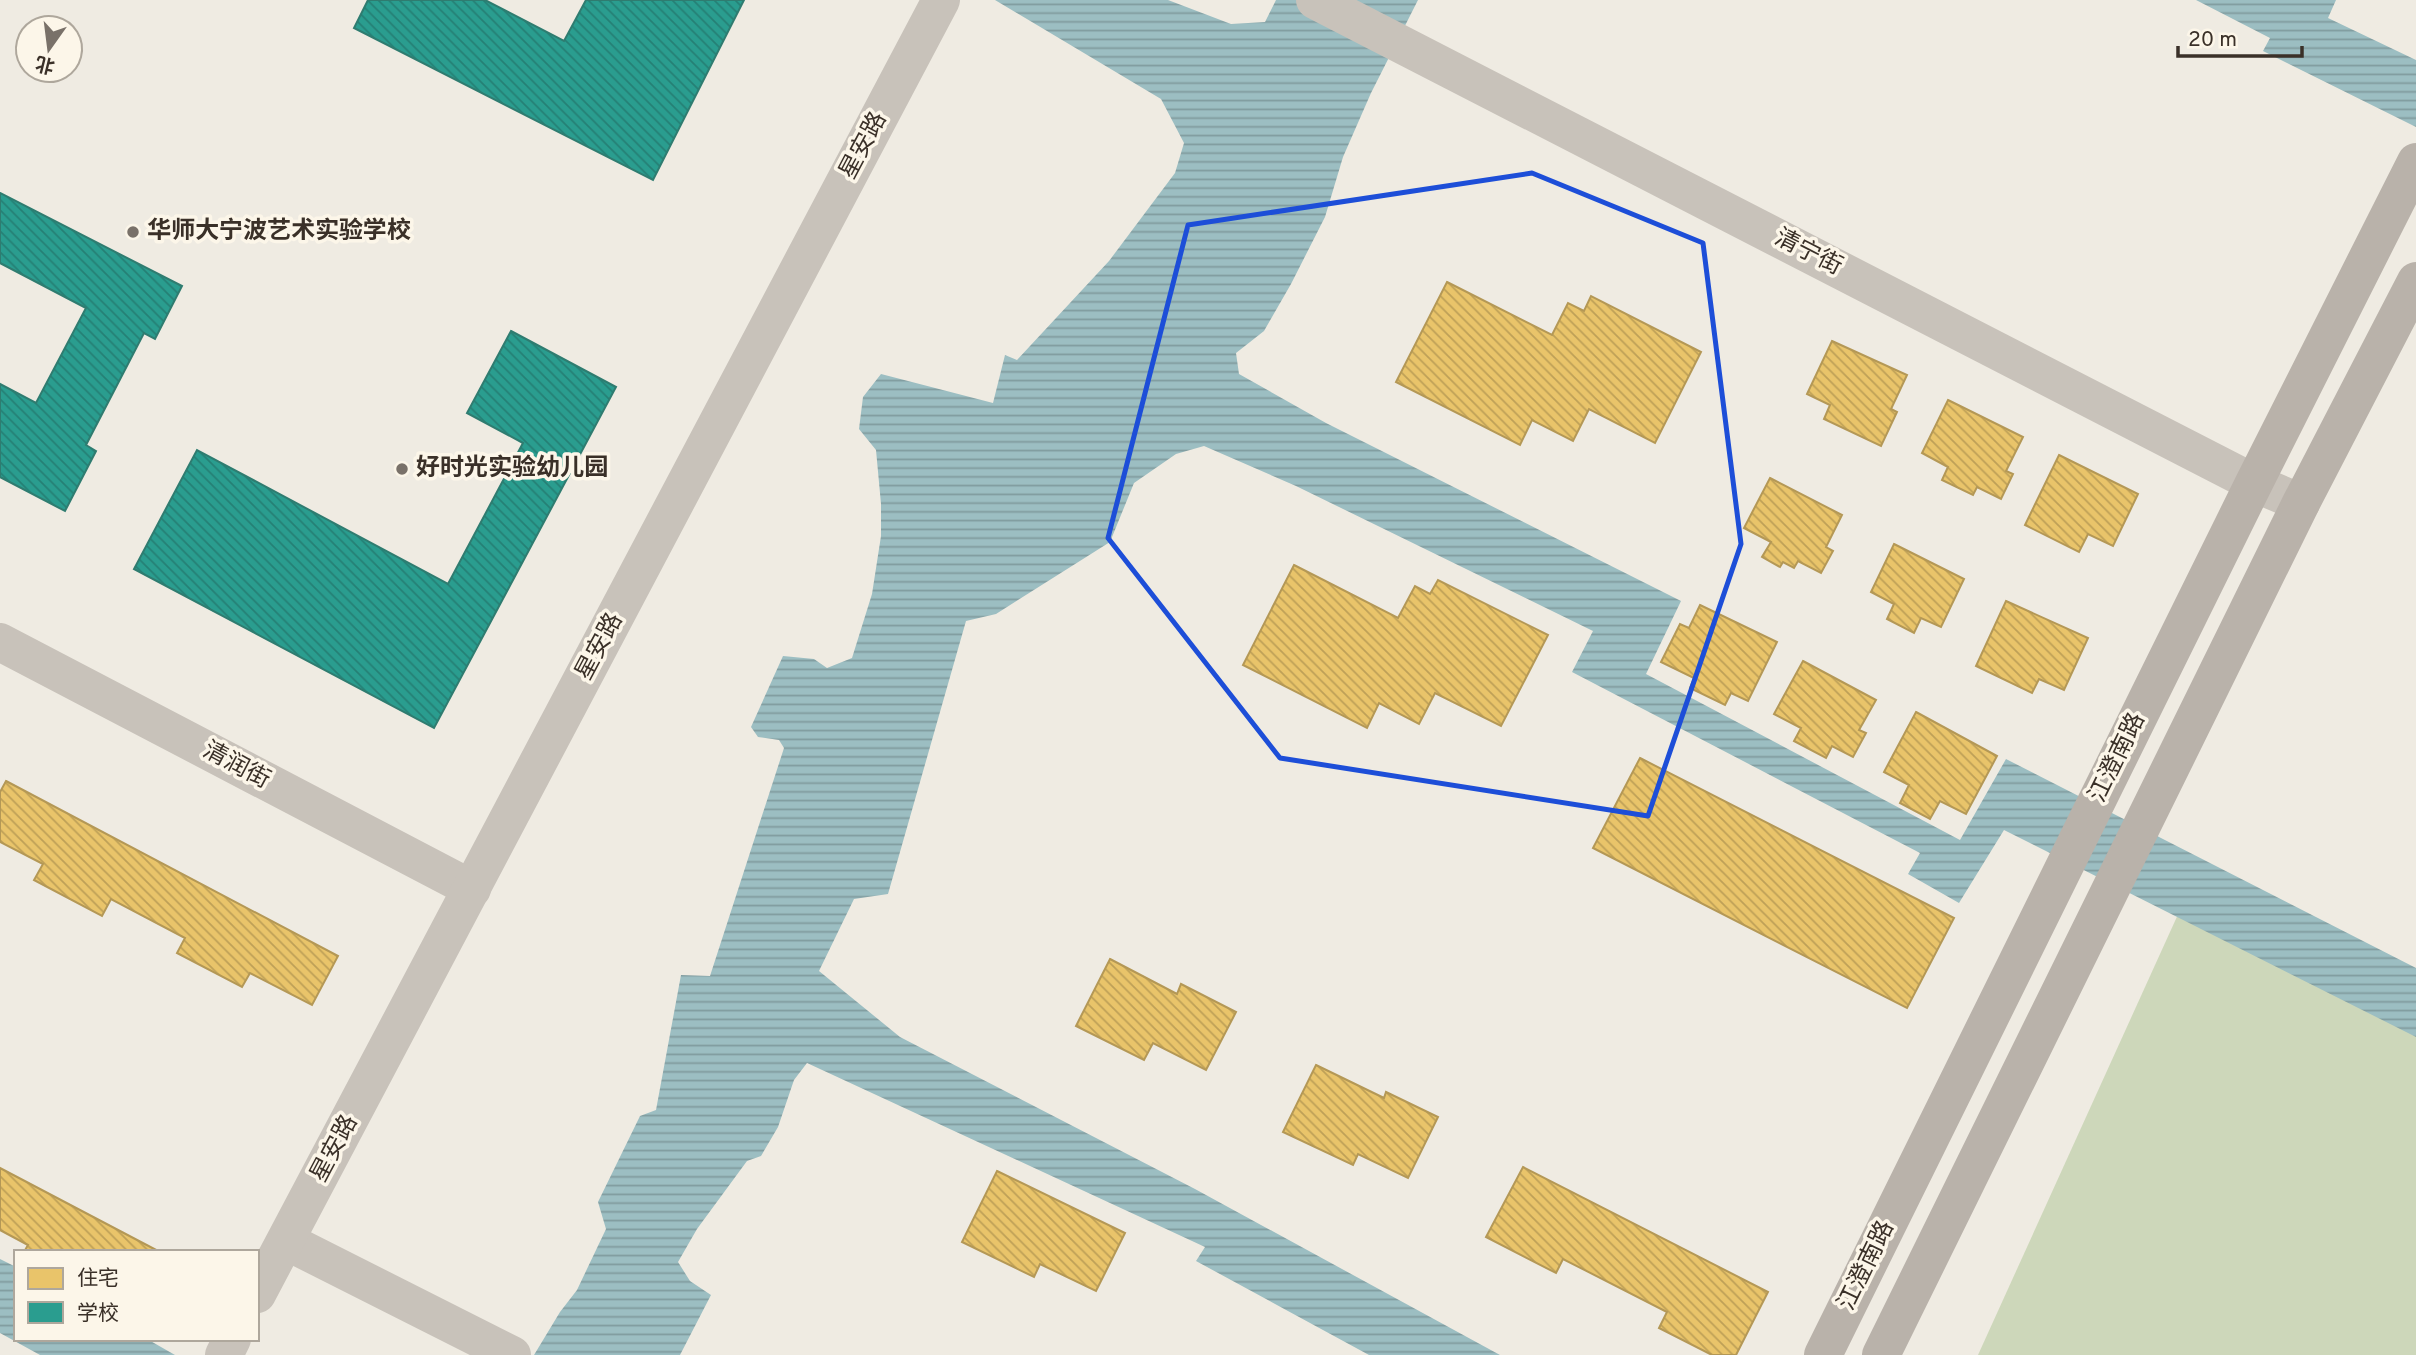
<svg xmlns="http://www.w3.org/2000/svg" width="2416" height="1355" font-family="Overpass,'Noto Sans SC',sans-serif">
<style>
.green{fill:#cdd7ba}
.water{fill:url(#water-rules)}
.homes{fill:url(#homes-back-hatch);stroke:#b49856;stroke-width:2}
.schools{fill:url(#schools-back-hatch);stroke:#2f7c70;stroke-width:2}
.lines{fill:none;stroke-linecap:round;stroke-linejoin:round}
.minor{stroke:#c8c2ba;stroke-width:38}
.tertiary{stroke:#c8c2ba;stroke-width:38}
.secondary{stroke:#b9b2aa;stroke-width:38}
.marked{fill:none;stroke:#1d4ed8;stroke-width:5;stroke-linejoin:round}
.poi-dot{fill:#797169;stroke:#fcf6e9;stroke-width:2.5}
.labels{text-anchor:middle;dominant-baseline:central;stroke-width:7;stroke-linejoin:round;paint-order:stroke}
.street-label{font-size:24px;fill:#3a3028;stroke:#fcf6e9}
.poi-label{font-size:24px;font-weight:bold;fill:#3a3028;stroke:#fcf6e9;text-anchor:start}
</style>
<defs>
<pattern id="water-rules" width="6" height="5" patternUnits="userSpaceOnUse" patternTransform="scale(1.75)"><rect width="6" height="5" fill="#9cbec2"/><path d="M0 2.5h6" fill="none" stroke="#809b9e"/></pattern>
<pattern id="homes-back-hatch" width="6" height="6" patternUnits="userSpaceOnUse" patternTransform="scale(1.75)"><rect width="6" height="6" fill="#e9c46a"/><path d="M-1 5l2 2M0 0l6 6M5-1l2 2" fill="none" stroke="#bea057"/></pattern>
<pattern id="schools-back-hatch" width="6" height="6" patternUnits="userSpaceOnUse" patternTransform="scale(1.75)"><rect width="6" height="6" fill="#2a9d8f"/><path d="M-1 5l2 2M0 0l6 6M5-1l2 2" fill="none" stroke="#258075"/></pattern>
</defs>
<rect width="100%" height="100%" fill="#efebe2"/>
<path class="green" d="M2180 910 2416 1008V1355H1978Z"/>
<g class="water">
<path d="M995 0H1168L1231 24 1265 22 1276 0H1418L1371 93 1343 157 1325 217 1291 284 1264 331 1236 353 1239 374 1326 423 1681 601 1646 674 1960 840 2006 759 2416 968V1037L2004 830 1959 903 1908 874 1920 853 1572 672 1593 631 1296 486 1204 446 1176 454 1134 483 1110 542 996 614 966 621 888 894 854 899 819 971 900 1037 1195 1189 1500 1355H1369L1196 1261 1205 1247 807 1063 794 1080 778 1127 761 1156 747 1161 697 1229 678 1262 690 1281 711 1295 680 1355H534L560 1312 577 1290 606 1229 598 1202 640 1116 656 1110 681 975 710 976 784 748 779 740 758 737 751 727 783 656 814 659 827 668 852 658 872 594 881 536V504L876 450 859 429 863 397 881 374 993 403 1005 355 1017 360 1109 261 1175 173 1184 143 1161 99Z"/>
<path d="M2196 0H2336L2328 18 2416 60V127L2263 51 2270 38Z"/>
<path d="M0 1259 16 1267V1339H147L175 1355H40L0 1333Z"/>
</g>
<g class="homes">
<path d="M1447 282 1552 335 1568 303 1584 311 1591 296 1701 352 1655 443 1589 409 1573 441 1532 420 1520 445 1396 382Z"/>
<path d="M1832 341 1907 375 1891 409 1897 412 1881 446 1824 419 1830 405 1807 394Z"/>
<path d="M1948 400 2023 437 2006 471 2013 474 2001 499 1977 487 1973 495 1942 480 1948 467 1922 453Z"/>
<path d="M2059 455 2138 494 2113 546 2088 534 2079 552 2025 525Z"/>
<path d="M1770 478 1842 515 1826 547 1833 551 1821 573 1798 561 1794 568 1783 562 1780 567 1762 557 1771 542 1744 528Z"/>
<path d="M1894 544 1964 579 1941 627 1921 618 1914 633 1887 619 1894 604 1871 592Z"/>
<path d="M1294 565 1398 618 1415 586 1430 594 1438 580 1548 635 1501 726 1435 693 1419 724 1379 703 1367 728 1243 665Z"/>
<path d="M2006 601 2088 638 2064 690 2039 679 2032 693 1976 666Z"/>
<path d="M1700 605 1777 642 1748 701 1731 693 1725 705 1690 688 1694 678 1661 662 1680 624 1689 628Z"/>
<path d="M1803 661 1876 700 1859 730 1866 733 1853 757 1832 746 1826 758 1794 741 1801 728 1774 714Z"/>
<path d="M1916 712 1997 756 1966 814 1940 801 1930 819 1900 803 1909 785 1884 772Z"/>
<path d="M1640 758 1954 918 1907 1008 1593 848Z"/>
<path d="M6 781 338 956 312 1005 250 973 242 987 177 953 185 938 111 899 102 916 34 880 43 864 0 842V792Z"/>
<path d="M1110 959 1177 994 1181 984 1236 1012 1206 1070 1153 1043 1144 1060 1076 1026Z"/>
<path d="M1316 1065 1384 1098 1386 1092 1438 1117 1408 1178 1358 1154 1353 1165 1283 1132Z"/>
<path d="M1523 1167 1768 1292 1736 1355H1712L1659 1328 1667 1312 1563 1259 1556 1273 1486 1237Z"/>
<path d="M0 1168 160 1252H24L28 1245 0 1230Z"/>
<path d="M997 1171 1125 1233 1096 1291 1040 1264 1034 1277 962 1242Z"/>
</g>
<g class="schools">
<path d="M368 0H485L564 41 586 0H744L653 180 354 28Z"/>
<path d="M0 193 182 286 155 339 144 333 86 445 96 451 65 511 0 477V384L36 403 86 308 0 263Z"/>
<path d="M511 331 616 387 434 728 134 569 197 450 448 584 523 443 467 413Z"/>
</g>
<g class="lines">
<g class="minor">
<path d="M1315 0 2254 483 2301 503"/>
<path d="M0 642 472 889"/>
<path d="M286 1241 512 1355"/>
</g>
<g class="tertiary">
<path d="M257 1294 941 0"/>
<path d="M224 1355 232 1339"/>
</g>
<g class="secondary">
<path d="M1823 1355 2254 483 2416 162"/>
<path d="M1881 1355 2301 503 2416 281"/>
</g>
</g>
<path class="marked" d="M1532 173 1703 243 1741 544 1648 816 1280 758 1108 538 1188 225Z"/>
<g class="poi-dot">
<circle cx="133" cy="232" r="7"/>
<circle cx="402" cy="469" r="7"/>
</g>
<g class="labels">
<g class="street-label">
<text transform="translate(864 146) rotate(-62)">星安路</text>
<text transform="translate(1808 253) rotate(27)">清宁街</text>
<text transform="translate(600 647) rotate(-62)">星安路</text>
<text transform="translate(2118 758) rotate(-64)">江澄南路</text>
<text transform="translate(236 766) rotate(28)">清润街</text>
<text transform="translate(335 1149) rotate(-62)">星安路</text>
<text transform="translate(1867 1266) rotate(-64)">江澄南路</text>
</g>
<g class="poi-label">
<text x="147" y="232">华师大宁波艺术实验学校</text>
<text x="416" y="469">好时光实验幼儿园</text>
</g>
</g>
<rect x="14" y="1250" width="245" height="91" fill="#fcf6e9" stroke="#aea79c" stroke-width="2"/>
<rect x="28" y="1268" width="35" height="21" fill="#e9c46a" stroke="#aea79c" stroke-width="2"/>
<text x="77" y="1285" font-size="21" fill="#3a3028">住宅</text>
<rect x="28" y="1302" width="35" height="21" fill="#2a9d8f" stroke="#aea79c" stroke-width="2"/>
<text x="77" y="1320" font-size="21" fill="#3a3028">学校</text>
<g transform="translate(49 49) rotate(194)"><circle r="33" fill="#fcf6e9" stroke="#aea79c" stroke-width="2"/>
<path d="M0-5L12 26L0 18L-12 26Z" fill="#797169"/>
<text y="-10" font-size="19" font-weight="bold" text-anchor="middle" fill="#3a3028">北</text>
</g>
<path d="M2178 46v10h124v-10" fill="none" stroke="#3a3028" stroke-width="3.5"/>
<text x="2188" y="46" font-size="21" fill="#3a3028" stroke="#fcf6e9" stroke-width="5" paint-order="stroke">20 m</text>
</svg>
